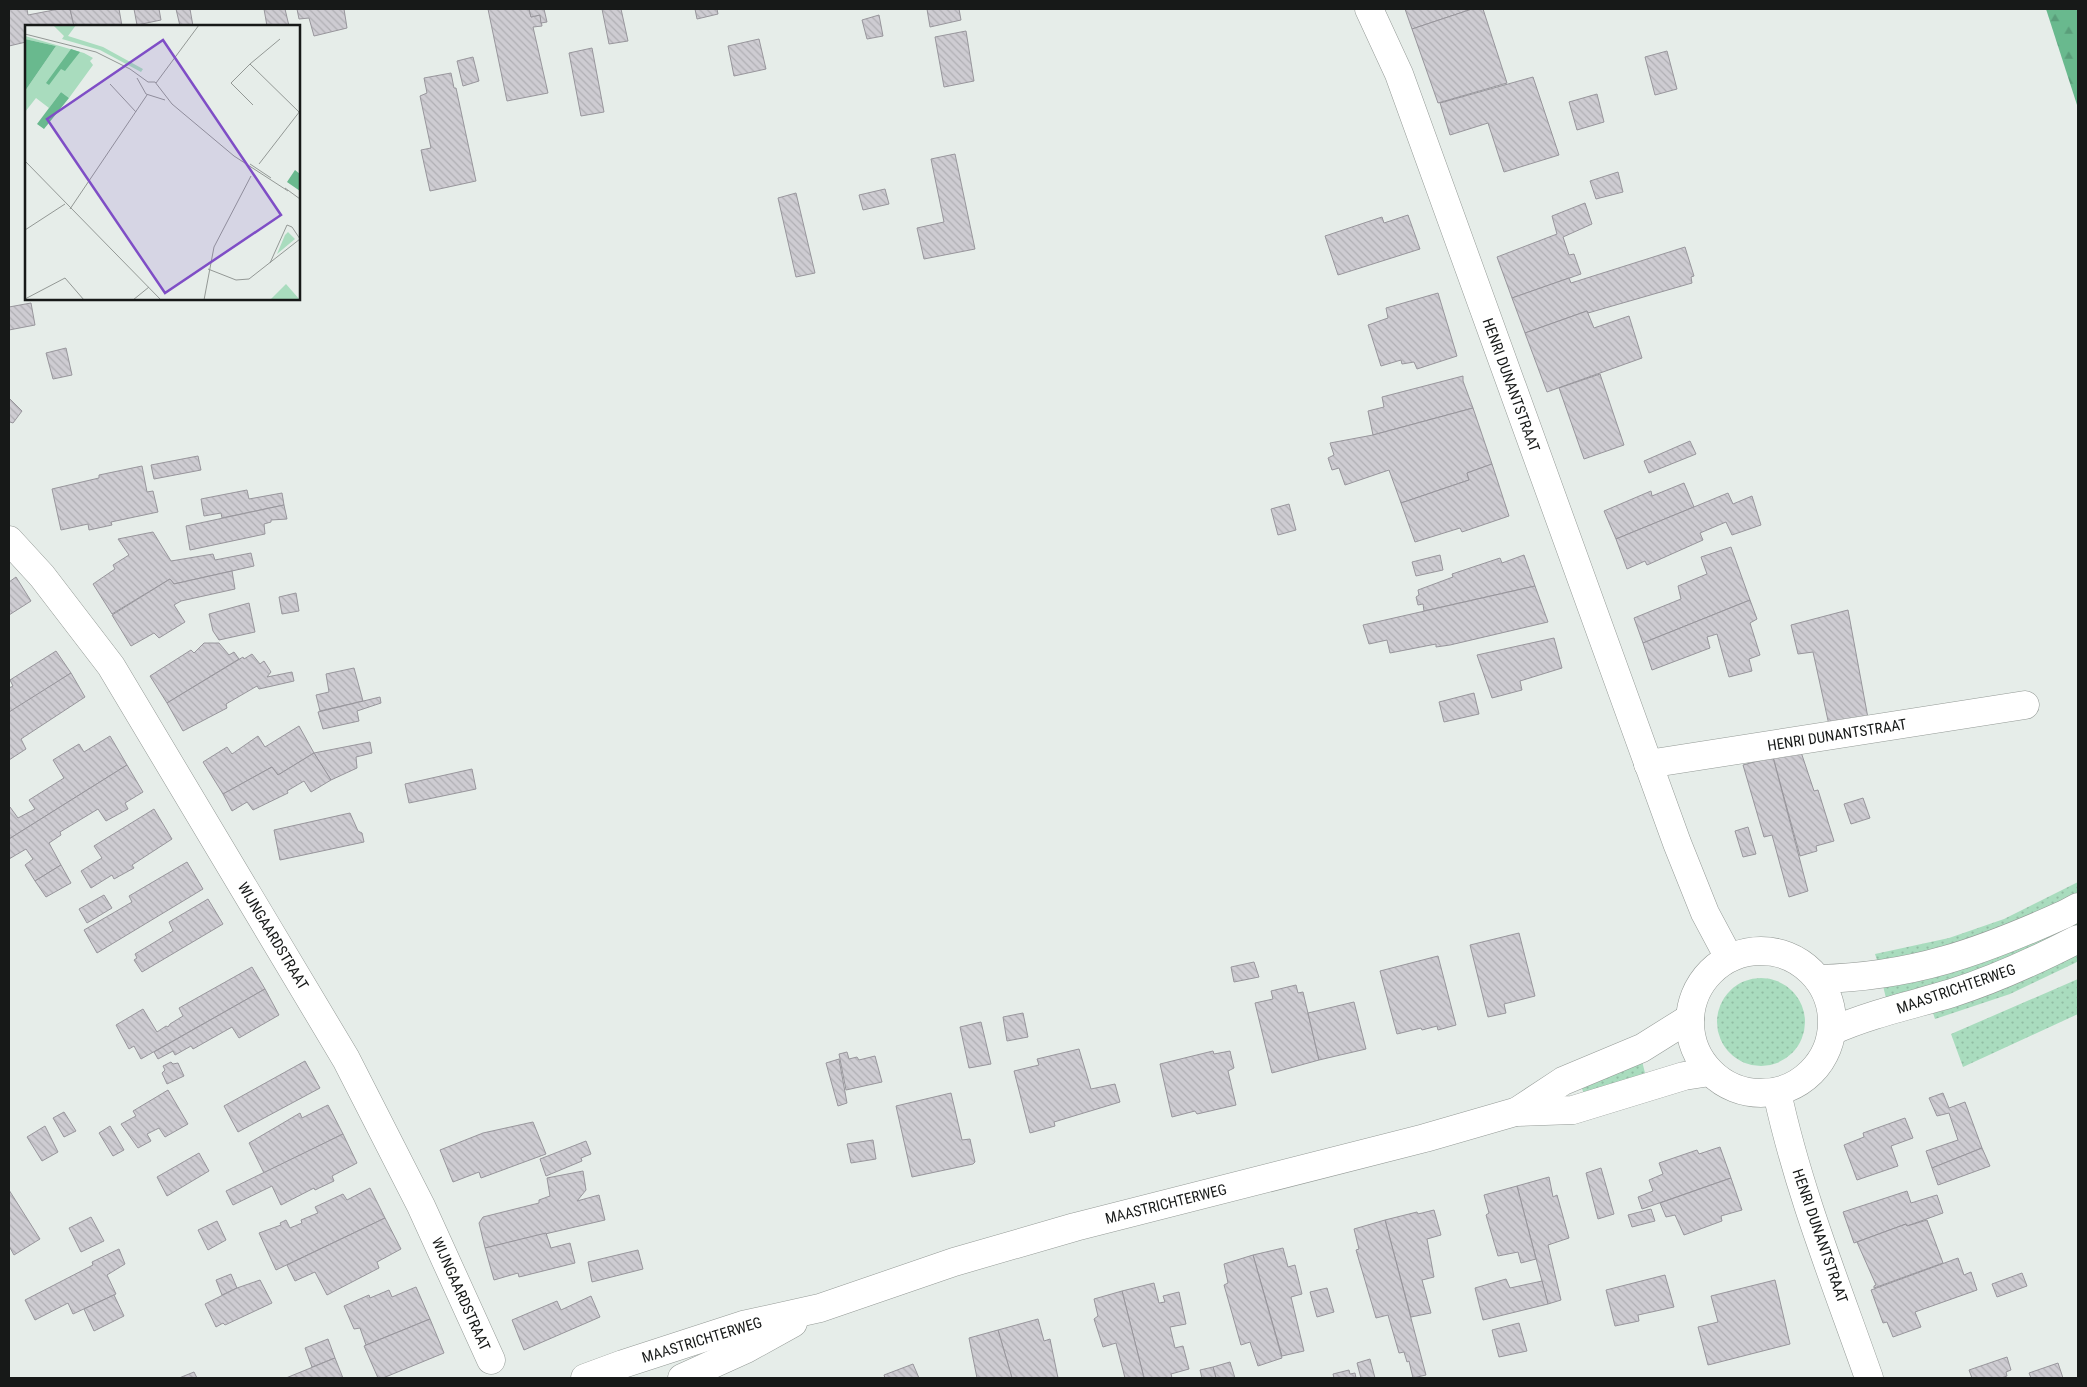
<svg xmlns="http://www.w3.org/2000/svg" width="2087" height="1387" font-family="'Roboto Condensed',sans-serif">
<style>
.grass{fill:url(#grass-dots)}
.forest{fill:url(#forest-firs)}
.building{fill:url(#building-back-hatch);stroke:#98969c}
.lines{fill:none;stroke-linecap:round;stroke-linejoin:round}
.minor-casing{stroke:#949a96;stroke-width:29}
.secondary-casing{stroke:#949a96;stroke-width:29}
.minor{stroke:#fff;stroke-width:28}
.secondary{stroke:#fff;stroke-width:28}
.labels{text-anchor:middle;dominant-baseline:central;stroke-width:4.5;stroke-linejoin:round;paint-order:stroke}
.street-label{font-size:15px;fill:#171918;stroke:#fff}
.inset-road{fill:none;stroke:#939895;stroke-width:1}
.view{fill:#7f4ec6;fill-opacity:0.15;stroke:#7f4ec6;stroke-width:2.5}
.inset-edge{fill:none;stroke:#171918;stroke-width:2.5}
</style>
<defs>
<pattern id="grass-dots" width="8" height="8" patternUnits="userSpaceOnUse" patternTransform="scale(1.25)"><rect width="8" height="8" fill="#a9dcbe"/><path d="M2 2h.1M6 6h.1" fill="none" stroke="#91bca3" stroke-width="1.8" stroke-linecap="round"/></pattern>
<pattern id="forest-firs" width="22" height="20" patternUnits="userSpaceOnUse" patternTransform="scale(1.25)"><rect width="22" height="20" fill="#69b98e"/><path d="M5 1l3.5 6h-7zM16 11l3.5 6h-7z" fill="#5a9e7a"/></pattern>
<pattern id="building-back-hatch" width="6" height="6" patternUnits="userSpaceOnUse" patternTransform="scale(1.25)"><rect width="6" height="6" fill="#ceccd2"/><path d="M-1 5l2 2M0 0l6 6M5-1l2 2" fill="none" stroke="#b0afb4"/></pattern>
</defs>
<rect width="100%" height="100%" fill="#e6ede9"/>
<g class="grass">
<path d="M2078 882V892L1996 933 1939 951 1878 963 1875 954 1949 938 2004 919Z"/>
<path d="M2078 916V927L1976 972 1886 998 1883 986Z"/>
<path d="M2078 949V961L2075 963 2010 994 1935 1019 1932 1010Z"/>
<circle cx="1761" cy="1022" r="44"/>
<path d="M2078 979V1014L1963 1067 1951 1034Z"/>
<path d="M1642 1061 1645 1073 1584 1094 1581 1086Z"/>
</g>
<path class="forest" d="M2046 9H2078V108Z"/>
<g class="building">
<path d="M9 9H27L28 15 59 9H70L74 26H26V42L9 46Z"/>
<path d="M70 9H119L122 26H74Z"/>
<path d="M134 9H159L161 20 137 25Z"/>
<path d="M176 9H190L193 26H180Z"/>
<path d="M264 9H285L289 26H267Z"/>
<path d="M297 9H344L347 28 314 36 309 18 299 19Z"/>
<path d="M488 9H529L531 17 540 15 542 26 533 27 548 93 507 101Z"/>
<path d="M529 9H544L547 22 541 23 540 15 531 17Z"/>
<path d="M602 9H621L628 41 609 44Z"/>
<path d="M695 9H717L718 14 697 19Z"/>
<path d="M927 9H959L961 20 930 27Z"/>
<path d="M1405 9H1472L1412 29Z"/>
<path d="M1472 9H1483L1507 83 1438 103 1412 29Z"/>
<path d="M879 15 883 36 867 39 862 20Z"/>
<path d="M966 31 974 81 944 87 935 37Z"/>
<path d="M759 39 766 69 734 76 728 46Z"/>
<path d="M592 48 604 112 581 116 569 53Z"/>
<path d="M1667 51 1677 89 1655 95 1645 57Z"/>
<path d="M473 57 479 81 463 86 457 61Z"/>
<path d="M451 73 454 88H456L476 181 430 191 421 150 431 148 420 96 427 93 424 78Z"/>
<path d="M1533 77 1559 155 1504 172 1488 123 1450 135 1440 103Z"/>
<path d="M1597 94 1604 122 1577 130 1569 102Z"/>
<path d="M955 154 975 249 924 259 917 228 944 222 931 159Z"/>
<path d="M1618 172 1623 192 1596 199 1590 181Z"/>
<path d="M885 189 889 204 863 210 859 195Z"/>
<path d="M796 193 815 273 796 277 778 198Z"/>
<path d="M1585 203 1592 224 1563 237 1569 255 1574 254 1581 274 1512 298 1497 257 1557 234 1552 216Z"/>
<path d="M1408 215 1420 249 1338 275 1325 236 1382 217 1384 223Z"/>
<path d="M1685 247 1694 276 1691 277 1692 283 1588 313 1587 311 1525 333 1512 298 1569 278 1571 283Z"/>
<path d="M1438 293 1457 356 1417 369 1414 362 1402 364 1401 360 1381 366 1368 325 1388 318 1386 308Z"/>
<path d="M31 303 35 325 9 330V307Z"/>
<path d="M1587 311 1594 328 1629 316 1642 358 1547 392 1525 333Z"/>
<path d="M66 348 72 375 53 379 46 353Z"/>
<path d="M1600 374 1624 445 1584 459 1559 388Z"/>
<path d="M1463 376V381L1473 408 1373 435 1368 411 1384 407 1382 397Z"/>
<path d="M9 398 22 411 13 423 10 422 9 423Z"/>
<path d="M1473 408 1492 464 1467 473 1469 480 1401 503 1389 470 1345 485 1339 468 1332 470 1328 458 1334 455 1330 443 1373 435Z"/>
<path d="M1690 441 1696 454 1649 473 1644 461Z"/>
<path d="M198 456 201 470 154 479 151 465Z"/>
<path d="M1492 464 1509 516 1462 532 1460 528 1415 542 1401 503 1469 480 1467 473Z"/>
<path d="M142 466 147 492 153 491 158 512 111 522 112 525 89 530 88 524 61 530 52 489 99 478V475Z"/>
<path d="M1684 483 1694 507 1616 539 1604 511 1651 491 1652 496Z"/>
<path d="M247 490 249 499 282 493 284 505 222 518 221 513 204 516 201 499Z"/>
<path d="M1728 493 1733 504 1752 496 1761 525 1732 535 1726 522 1700 533 1703 540 1647 565 1645 561 1627 569 1616 539Z"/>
<path d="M1289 504 1296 530 1278 535 1271 509Z"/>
<path d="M284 505 287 519 271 520V522L264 524 265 534 190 550 186 526Z"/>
<path d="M153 532 171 561 213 554 215 560 251 553 254 566 174 584 170 579 112 614 93 584 115 569 113 565 129 555 118 539Z"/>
<path d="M1731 547 1750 600 1643 643 1634 618 1681 599 1678 586 1707 574 1701 557Z"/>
<path d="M1440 555 1443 570 1416 576 1412 562Z"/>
<path d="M1524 555 1535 586 1424 611 1423 604 1418 605 1416 597 1419 595 1418 590 1453 577 1452 574 1500 558 1502 563Z"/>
<path d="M232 571 235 589 181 601 174 605 185 622 159 638 154 633 131 646 112 615 170 579 174 584Z"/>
<path d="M16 577 31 601 9 615V582Z"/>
<path d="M1535 586 1548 622 1450 645 1436 647V644L1390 653 1387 640 1369 644 1363 625Z"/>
<path d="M296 593 299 611 282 614 279 597Z"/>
<path d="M1750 600 1757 619 1750 623 1760 655 1749 659 1752 671 1729 677 1717 634 1707 637 1710 648 1652 670 1643 643Z"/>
<path d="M249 603 255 632 219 640 213 631 209 614Z"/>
<path d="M1848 610 1868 718 1829 725 1813 652 1798 654 1791 625Z"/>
<path d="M1554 638 1562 668 1520 681 1522 690 1492 698 1477 655Z"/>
<path d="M204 643H219L229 655 234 652 239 659 167 703 150 676 191 650 194 653Z"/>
<path d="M56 651 71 673 9 713V688L13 686 10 680Z"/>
<path d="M252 654 260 664 264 661 271 672 267 677 292 672 294 681 259 689 257 686 226 704 227 708 183 731 167 703 243 657 244 659Z"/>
<path d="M354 668 363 701 320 711 316 695 329 692 326 674Z"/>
<path d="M71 673 85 697 21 739 26 749 9 760V712Z"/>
<path d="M1474 693 1479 714 1444 722 1439 702Z"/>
<path d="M380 697 381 703 357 711 359 721 323 729 318 712Z"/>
<path d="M299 726 314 753 278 775 272 767 223 794 203 762 227 747 232 754 258 736 265 747Z"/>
<path d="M110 736 127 765 9 839V807H10L18 818 35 809 29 800 64 778 53 760 79 744 84 752Z"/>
<path d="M370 742 372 753 356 757 357 768 331 780 314 753Z"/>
<path d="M1801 752 1814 791 1818 790 1834 841 1816 846 1817 851 1800 856 1773 757Z"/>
<path d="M314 753 331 780 311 792 304 781 287 791 288 793 253 810 247 802 232 811 223 794 272 767 278 775Z"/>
<path d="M1773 757 1808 891 1789 897 1772 835 1764 837 1743 765Z"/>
<path d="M127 765 143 792 125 803 128 809 106 821 98 809 60 832 61 835 49 843 61 865 35 881 25 865 33 859 26 849 9 859V839Z"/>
<path d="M472 769 476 789 409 803 405 784Z"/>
<path d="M1863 798 1870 818 1851 824 1844 804Z"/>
<path d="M154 809 172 839 132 865 134 868 114 879 112 875 91 888 81 871 102 858 94 846Z"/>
<path d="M350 813 358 831 362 833 364 842 280 860 274 830Z"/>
<path d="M1748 827 1756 854 1743 857 1735 831Z"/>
<path d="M187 862 203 889 97 953 84 930 132 902 129 896Z"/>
<path d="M61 865 71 883 46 897 35 881Z"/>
<path d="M104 895 112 908 87 923 79 909Z"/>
<path d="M208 899 223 924 142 972 134 960 137 958 135 954 173 931 169 922Z"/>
<path d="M1519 933 1535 996 1504 1004 1506 1013 1488 1017 1470 945Z"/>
<path d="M1438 956 1456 1025 1438 1030 1437 1026 1422 1030 1421 1028 1397 1034 1380 971Z"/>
<path d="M1254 962 1259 977 1234 982 1231 967Z"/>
<path d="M252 967 265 989 141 1059 134 1046 129 1049 116 1025 143 1009 157 1032 166 1026 168 1027 170 1024 183 1016 179 1008Z"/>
<path d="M1296 985 1298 993 1303 992 1319 1060 1272 1073 1255 1003 1273 999 1271 991Z"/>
<path d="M265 989 279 1015 239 1038 232 1027 193 1049 191 1046 175 1055 173 1051 158 1059 154 1052Z"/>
<path d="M1354 1002 1366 1049 1319 1060 1308 1013Z"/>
<path d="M1023 1013 1028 1037 1007 1041 1003 1017Z"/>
<path d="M981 1022 991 1064 969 1068 960 1027Z"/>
<path d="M1079 1049 1091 1089 1115 1084 1120 1102 1054 1122 1055 1126 1030 1133 1014 1071 1039 1065 1037 1059Z"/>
<path d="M1213 1051 1214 1054 1230 1051 1234 1068 1228 1071 1236 1105 1197 1114 1195 1111 1172 1117 1160 1064Z"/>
<path d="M847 1052 849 1059 857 1057 859 1060 875 1056 882 1082 846 1090 839 1054Z"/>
<path d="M839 1059 847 1103 838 1106 826 1063Z"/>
<path d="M305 1061 320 1088 238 1132 224 1106Z"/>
<path d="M171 1062 173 1064 178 1063 184 1076 167 1084 162 1073 165 1070 163 1066Z"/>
<path d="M168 1090 188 1124 165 1137 159 1128 147 1134 151 1141 138 1148 121 1124 136 1116 133 1111Z"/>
<path d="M951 1093 962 1140 970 1139 975 1162 973 1164 912 1177 896 1106Z"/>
<path d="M1943 1093 1949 1108 1965 1102 1982 1148 1932 1168 1926 1151 1958 1140 1949 1113 1937 1116 1929 1098Z"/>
<path d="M328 1105 343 1134 264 1173 249 1143 300 1113 302 1118Z"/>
<path d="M64 1112 76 1131 64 1137 53 1118Z"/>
<path d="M1905 1118 1913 1138 1891 1146 1898 1166 1857 1180 1844 1145 1864 1137 1863 1133Z"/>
<path d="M533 1122 546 1154 481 1178 479 1172 453 1182 440 1150 483 1133Z"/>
<path d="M45 1126 58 1152 42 1161 27 1137Z"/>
<path d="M110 1126 124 1150 113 1156 99 1133Z"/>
<path d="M343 1134 357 1163 332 1176 334 1181 315 1190 314 1188 281 1205 272 1186 233 1205 226 1191Z"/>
<path d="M873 1140 876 1159 851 1163 847 1144Z"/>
<path d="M586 1141 591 1154 581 1158 582 1161 546 1176 540 1159Z"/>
<path d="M1720 1147 1731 1178 1642 1209 1638 1197 1653 1191 1649 1180 1663 1174 1659 1163 1697 1150 1699 1154Z"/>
<path d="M1982 1148 1990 1166 1938 1185 1932 1168Z"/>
<path d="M199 1153 209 1171 167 1196 157 1177Z"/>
<path d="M1601 1168 1614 1214 1598 1219 1586 1173Z"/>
<path d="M583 1171 586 1190 577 1201 599 1195 605 1220 485 1248 479 1223 483 1217 539 1203V1200L550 1196 547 1178Z"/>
<path d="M1549 1177 1553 1197 1557 1195 1569 1238 1548 1245 1561 1300 1548 1304 1517 1186Z"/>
<path d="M1731 1178 1742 1210 1721 1216 1722 1221 1684 1235 1675 1215 1666 1217 1660 1203Z"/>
<path d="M1517 1186 1536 1259 1521 1263 1518 1252 1498 1256 1486 1215 1489 1213 1484 1195Z"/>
<path d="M370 1188 385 1218 276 1270 259 1233 281 1225 280 1223 286 1220 290 1228 302 1223 301 1220 318 1213 315 1207 343 1194 347 1200Z"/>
<path d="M9 1190 40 1239 14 1255 9 1246Z"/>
<path d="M1907 1191 1911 1203 1937 1195 1943 1213 1907 1226 1906 1224 1854 1243 1843 1212Z"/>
<path d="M1651 1209 1655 1221 1632 1227 1628 1215Z"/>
<path d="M1434 1210 1441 1235 1427 1239 1434 1277 1422 1280 1431 1313 1411 1317 1385 1220 1417 1212 1418 1214Z"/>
<path d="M91 1217 104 1241 81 1252 69 1228Z"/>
<path d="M385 1218 401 1249 377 1262 379 1268 327 1295 315 1272 295 1281 287 1265Z"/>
<path d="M1385 1220 1426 1375 1413 1378 1409 1361 1407 1362 1404 1352 1399 1353 1388 1315 1376 1318 1356 1250 1359 1249 1354 1229Z"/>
<path d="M1927 1220 1943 1263 1874 1288V1286L1876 1285 1857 1242 1906 1224 1907 1226Z"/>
<path d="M217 1221 226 1240 208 1250 198 1230Z"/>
<path d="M546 1233 551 1248 570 1243 575 1263 519 1277 518 1273 494 1280 485 1248Z"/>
<path d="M1283 1248 1288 1267 1295 1265 1302 1294 1291 1297 1304 1351 1282 1356 1253 1255Z"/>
<path d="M119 1249 125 1264 107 1275 116 1294 73 1314 68 1303 35 1320 25 1300 93 1265 92 1262Z"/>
<path d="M638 1250 643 1269 592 1282 588 1262Z"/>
<path d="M1253 1255 1282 1358 1258 1366 1250 1342 1241 1345 1224 1285 1228 1283 1224 1264Z"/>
<path d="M1958 1258 1964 1275 1971 1272 1977 1290 1915 1312 1921 1327 1893 1337 1887 1322 1883 1323 1871 1290Z"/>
<path d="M2022 1273 2027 1286 1997 1297 1992 1284Z"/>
<path d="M231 1274 237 1288 222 1295 216 1280Z"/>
<path d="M1665 1275 1674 1307 1638 1315 1639 1321 1615 1326 1606 1290Z"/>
<path d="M1506 1279 1510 1288 1542 1281 1548 1304 1483 1320 1475 1288Z"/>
<path d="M260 1280 272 1303 225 1325 223 1323 216 1327 205 1304 237 1288Z"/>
<path d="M1775 1280 1790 1344 1708 1365 1698 1327 1718 1322 1711 1296Z"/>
<path d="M1154 1283 1159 1303 1165 1302 1163 1296 1179 1292 1186 1324 1170 1327 1175 1348 1183 1346 1189 1369 1171 1374 1172 1378H1144L1122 1291Z"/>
<path d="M416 1287 430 1319 366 1345 360 1328 354 1329 344 1306 369 1295 370 1298 389 1290 392 1297Z"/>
<path d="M1327 1288 1334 1312 1317 1317 1310 1292Z"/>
<path d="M1122 1291 1144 1378H1125L1116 1343 1103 1347 1094 1319 1098 1316 1094 1299Z"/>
<path d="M114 1295 124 1316 94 1331 84 1309Z"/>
<path d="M591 1296 600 1317 524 1350 512 1320 557 1301 561 1310Z"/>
<path d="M430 1319 444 1353 383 1378H378L364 1346Z"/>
<path d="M1038 1319 1044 1341 1050 1339 1058 1378H1012L998 1330Z"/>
<path d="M1519 1323 1527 1351 1499 1357 1492 1330Z"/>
<path d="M998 1330 1012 1378H977L969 1338Z"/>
<path d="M328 1339 335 1358 312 1367 305 1348Z"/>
<path d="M2007 1357 2011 1370 2006 1372 2007 1376 2001 1378H1972L1969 1370Z"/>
<path d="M335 1358 343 1378H286Z"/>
<path d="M1370 1359 1375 1378H1361L1357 1363Z"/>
<path d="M1230 1362 1235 1378H1216L1213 1367Z"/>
<path d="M2058 1363 2063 1378H2031L2029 1373Z"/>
<path d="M913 1364 919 1378H885L884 1375Z"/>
<path d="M1213 1367 1216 1378H1202L1200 1370Z"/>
<path d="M1349 1370 1350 1374 1355 1373 1356 1378H1334L1333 1374Z"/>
<path d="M194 1372 197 1378H179Z"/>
</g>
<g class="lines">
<g class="minor-casing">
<g id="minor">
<path d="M1369 9 1399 74 1677 843 1705 913 1729 958"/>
<path d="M9 540 42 576 111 666 346 1059 421 1206 491 1360"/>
<path d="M1648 764 2025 705"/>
<path d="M1777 1092C1798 1190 1836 1284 1869 1378"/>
</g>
</g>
<g class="secondary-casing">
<g id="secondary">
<circle cx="1761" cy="1022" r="71"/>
<path d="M1818 979C1912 977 1981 952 2065 914L2078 907"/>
<path d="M1832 1031C1870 1014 1912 1005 1952 993 1996 979 2037 960 2078 939"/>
<path d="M1516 1112 1563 1081 1642 1048 1690 1018"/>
<path d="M585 1378 623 1364 743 1325 820 1308 954 1262 1075 1227 1425 1138 1515 1112 1573 1110 1684 1076 1710 1072"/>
<path d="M682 1378 746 1349 793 1323"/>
</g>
</g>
<use href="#minor" class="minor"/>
<use href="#secondary" class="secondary"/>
</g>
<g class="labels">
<g class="street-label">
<text transform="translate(1511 385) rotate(70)">HENRI DUNANTSTRAAT</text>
<text transform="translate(1837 735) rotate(-9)">HENRI DUNANTSTRAAT</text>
<text transform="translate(273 936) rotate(59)">WIJNGAARDSTRAAT</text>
<text transform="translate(1956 989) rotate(-19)">MAASTRICHTERWEG</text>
<text transform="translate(1166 1204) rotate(-14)">MAASTRICHTERWEG</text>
<text transform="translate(1820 1236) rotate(71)">HENRI DUNANTSTRAAT</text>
<text transform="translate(461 1294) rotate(66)">WIJNGAARDSTRAAT</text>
<text transform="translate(702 1340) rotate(-17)">MAASTRICHTERWEG</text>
</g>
</g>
<g transform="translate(25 25)">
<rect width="275" height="275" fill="#e6ede9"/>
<path d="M28 0H51L43 11 78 22 118 44 116 47 75 25 37 14 39 11ZM0 11 59 28 68 33 65 36 68 40 44 73 36 67 24 83 11 73 0 87V66L31 21 0 14ZM263 207 270 214 252 229 260 210Z" fill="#a9dcbe"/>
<path d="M0 14 31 21 0 66ZM46 24 55 27 40 46 36 44 24 60 21 58ZM36 67 44 73 19 104 12 99ZM270 145 275 149V166L262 157Z" fill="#69b98e"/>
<path d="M261 259 275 275H245Z" fill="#a9dcbe"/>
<path class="inset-road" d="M0 9 71 27 105 44 123 57H130L147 79 209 131 263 166M225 39 255 14M112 53 121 69 140 75M131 58 174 0M85 59 111 87M228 80 206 58 225 39 274 87M0 136 136 275M225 139 246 153M234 139 275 86M260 163 275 174M45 184 122 70M0 205 40 179M245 238 262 200 267 202 275 214M183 244 211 255 224 254 275 214M0 274 40 253 59 275M108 275 124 262M179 275 189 222 226 151"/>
<path class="view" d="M138 15 256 190 140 268 22 94Z"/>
<rect width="275" height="275" class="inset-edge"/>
</g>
<rect width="2087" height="1387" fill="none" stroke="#171918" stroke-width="20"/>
</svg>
